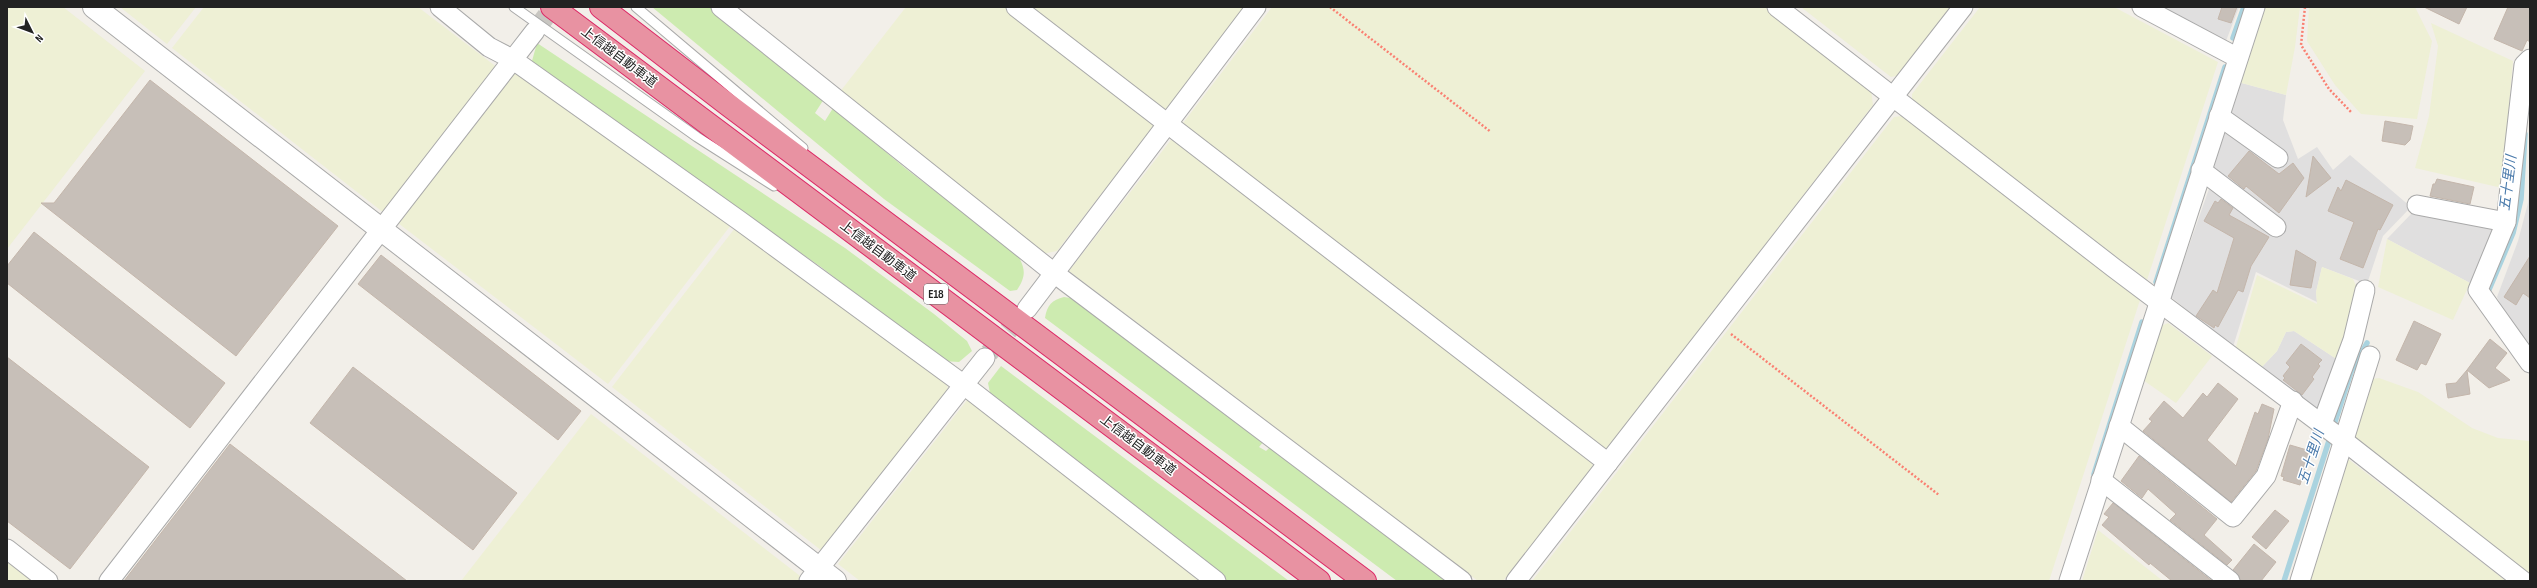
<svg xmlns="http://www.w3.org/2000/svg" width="2537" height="588" font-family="'Sofia Sans Condensed','Noto Sans JP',sans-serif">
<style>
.residential{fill:#e0dfdf}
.farmland{fill:#eef0d5}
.grass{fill:#cdebb0}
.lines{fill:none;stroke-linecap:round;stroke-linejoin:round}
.stream{stroke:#aad3df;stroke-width:5.5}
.building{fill:#c7bfb8;stroke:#c4b6ab}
.minor-tunnel{stroke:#c8c6c1;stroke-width:19;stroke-dasharray:19 10;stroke-linecap:butt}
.service-casing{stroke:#a9a9a9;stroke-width:11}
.minor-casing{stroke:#a9a9a9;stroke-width:21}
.tertiary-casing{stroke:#a9a9a9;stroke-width:24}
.motorway-casing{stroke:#dc2a67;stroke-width:24}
.path{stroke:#fa8072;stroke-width:2.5;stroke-dasharray:2 2;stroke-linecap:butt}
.service{stroke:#fff;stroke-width:9}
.minor{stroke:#fff;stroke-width:19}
.tertiary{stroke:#fff;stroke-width:22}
.motorway{stroke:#e892a2;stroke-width:22}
.labels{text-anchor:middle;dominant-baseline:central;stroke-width:3;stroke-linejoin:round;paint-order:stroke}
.shield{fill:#fff;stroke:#646464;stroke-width:1}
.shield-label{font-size:12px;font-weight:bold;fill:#222}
.street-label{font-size:13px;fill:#222;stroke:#fff}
.water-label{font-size:14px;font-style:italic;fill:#4a7aab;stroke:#fff}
</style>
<rect width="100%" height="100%" fill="#f2efe9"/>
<g class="residential">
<path d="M2154 7H2239L2226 41Z"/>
<path d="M2238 82 2286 95 2283 120 2298 159 2317 147 2333 170 2350 155 2411 207 2383 236 2367 284 2322 267 2316 292 2317 302 2256 272 2233 347 2171 297 2210 186 2211 172Z"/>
<path d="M2530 179V351L2507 318 2497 297 2518 241 2528 203Z"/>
<path d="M2414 211 2494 227 2470 283 2387 239Z"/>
<path d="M2294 331 2338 360 2320 413 2260 369 2277 351 2286 332Z"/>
</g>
<g class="farmland">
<path d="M7 7H63L145 71 7 249Z"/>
<path d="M120 7H196L167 44Z"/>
<path d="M204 7H418L498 68 384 213 172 48Z"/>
<path d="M906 7H1010L1154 120V126L1057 251 1042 254 839 93Z"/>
<path d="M1026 7H1245L1166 110H1158Z"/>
<path d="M1272 7H1765L1871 90 1873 105 1608 448H1597L1180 127Z"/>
<path d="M1801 7H1954L1901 75 1891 77Z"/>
<path d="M1980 7H2114L2218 62 2147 280 1912 101V94Z"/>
<path d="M2261 7H2300L2295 47 2286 95 2238 82Z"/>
<path d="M2309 7H2415L2432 41 2417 119 2361 114 2335 85 2307 41Z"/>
<path d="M2431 23 2513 61 2502 188 2415 168 2429 116 2438 46Z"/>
<path d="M515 73 731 225 608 384 398 223Z"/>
<path d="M1902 116 2140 300 2049 581H1532L1894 117Z"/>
<path d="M1174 136 1591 456 1593 468 1503 581H1478L1069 271Z"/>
<path d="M735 228 947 382 948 392 822 551 612 387Z"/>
<path d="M2387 239 2470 283 2453 320 2378 287Z"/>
<path d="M2322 267 2353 279 2359 292 2338 360 2294 331 2286 332 2277 351 2260 369 2235 350 2257 275 2317 304 2316 292Z"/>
<path d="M2168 323 2212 356 2176 403 2143 380 2161 326Z"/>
<path d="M2379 378 2418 392 2472 428 2498 438 2530 441V577L2357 444 2355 433 2372 379Z"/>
<path d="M968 399 1201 581H860L838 564Z"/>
<path d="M591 414 804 579 802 581H461Z"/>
<path d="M2348 459 2506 581H2306L2343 463Z"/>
<path d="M2098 530 2163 581H2082Z"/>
<path d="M7 557 39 581H7Z"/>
</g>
<g class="grass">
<path d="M652 7H711L824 99 815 113 825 121 833 108 905 168 1017 254C1026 269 1026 276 1017 290L1010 291 884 199Z"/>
<path d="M537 43 845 248 934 314 967 341 972 351 959 362 943 361 821 267 537 69 532 61Z"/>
<path d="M1064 297 1076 299 1265 440 1259 447 1266 451 1272 445 1451 581H1397L1045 318C1047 305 1052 300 1064 297Z"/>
<path d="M1001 366 1289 581H1226L991 398 988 383Z"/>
</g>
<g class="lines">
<g class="stream">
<path d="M2233 38 2244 7"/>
<path d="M2156 282 2225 67"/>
<path d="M2488 292 2513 233 2521 199 2525 134"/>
<path d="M2094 474 2142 322"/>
<path d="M2284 581 2351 372 2367 343"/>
</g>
</g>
<g class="building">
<path d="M2222 7H2237L2231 23 2218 19Z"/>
<path d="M2424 7H2467L2459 24Z"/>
<path d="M2508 7H2530V42L2527 40 2522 51 2494 39Z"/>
<path d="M150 80 338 226 236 356 41 203H54Z"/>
<path d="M2385 121 2413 126 2410 140 2405 145 2382 141Z"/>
<path d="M2249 151 2279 174 2293 163 2304 178 2279 213 2246 186 2244 189 2228 176Z"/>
<path d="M2313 156 2331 178 2306 197Z"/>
<path d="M2437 179 2474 187 2470 204 2430 196 2433 184H2435Z"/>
<path d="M2346 180 2393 205 2380 230 2378 229 2363 268 2340 259 2354 222 2328 211 2338 187 2341 191Z"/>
<path d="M2221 199 2233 208 2229 215 2269 237 2251 266 2243 292 2238 290 2218 327 2215 325 2214 328 2196 316 2213 290 2217 293 2234 238 2204 221 2215 201 2218 203Z"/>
<path d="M34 232 225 383 190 428 7 283V266Z"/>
<path d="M2296 250 2316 262 2311 288 2290 285Z"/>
<path d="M381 255 581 411 558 440 358 284Z"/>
<path d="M2530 256V298L2523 293 2516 305 2504 297Z"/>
<path d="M2414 321 2441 334 2426 365 2421 363 2417 370 2396 360Z"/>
<path d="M2490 339 2507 353 2495 368 2510 380 2489 388 2467 370Z"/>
<path d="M2301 344 2322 360 2318 364 2320 366 2312 377 2314 379 2302 395 2283 380 2285 378 2283 376 2290 367 2286 363Z"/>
<path d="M7 357 149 467 70 569 7 521Z"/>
<path d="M353 367 517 493 473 550 310 423Z"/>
<path d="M2467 370 2470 394 2448 398 2446 384 2456 383Z"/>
<path d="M2218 383 2238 399 2207 440 2236 466 2255 412 2258 414 2262 404 2274 409 2268 439 2256 471 2231 502 2143 431 2152 421 2149 419 2164 401 2183 418 2203 393 2207 397Z"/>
<path d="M230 444 407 581H124Z"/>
<path d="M2290 445 2307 450 2306 453 2309 454 2300 485 2283 480 2284 477 2281 476Z"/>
<path d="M2139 456 2217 519 2204 535 2232 560 2227 565 2170 520 2176 514 2148 489 2142 498 2121 481Z"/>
<path d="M2113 503 2212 581H2172L2150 563 2149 565 2102 525 2109 517 2104 514Z"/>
<path d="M2275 510 2289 521 2266 549 2252 537Z"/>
<path d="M2254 544 2276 562 2261 581H2241L2233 570Z"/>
</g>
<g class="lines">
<g class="minor-tunnel">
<path d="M535 31 553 7"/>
<path d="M989 353 1026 310"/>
</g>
<g class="service-casing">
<g id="service">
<path d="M514 7 697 137 774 186"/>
<path d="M636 7 803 148"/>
</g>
</g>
<g class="minor-casing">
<g id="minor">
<path d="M440 7 489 47 512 59 740 221 964 385 1216 581"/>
<path d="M721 7 1054 273 1462 581"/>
<path d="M1016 7 1608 463"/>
<path d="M1777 7 2114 268 2344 441 2523 581"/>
<path d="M2142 7 2238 58"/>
<path d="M2530 59 2524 65 2506 222 2478 290 2530 363"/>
<path d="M2219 116 2278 158"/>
<path d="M2201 170 2276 227"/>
<path d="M2417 205 2506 222"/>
<path d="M1027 309 1256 7"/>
<path d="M2322 424 2353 340 2365 290"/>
<path d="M2119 426 2233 517 2266 476 2293 401"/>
<path d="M2101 480 2230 581"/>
<path d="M7 549 48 581"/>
<path d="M109 581 535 31"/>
<path d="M809 581 985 358"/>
<path d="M1516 581 1963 7"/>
<path d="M2069 581 2255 7"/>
<path d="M2300 581 2370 356"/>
</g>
</g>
<g class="tertiary-casing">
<path id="tertiary" d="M94 7 835 581"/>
</g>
<g class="motorway-casing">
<g id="motorway">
<path d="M552 7 1319 581"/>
<path d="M601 7 727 104 1365 581"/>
</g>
</g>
<g class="path">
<path d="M1330 7 1491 132"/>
<path d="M2305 7 2301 45 2329 89 2352 113"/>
<path d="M1731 334 1939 495"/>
</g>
<use href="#service" class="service"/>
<use href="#minor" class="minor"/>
<use href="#tertiary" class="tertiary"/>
<use href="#motorway" class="motorway"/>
</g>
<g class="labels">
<rect class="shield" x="924" y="284" width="24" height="20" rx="3"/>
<g class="shield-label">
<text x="936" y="294">E18</text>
</g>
<g class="street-label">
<text transform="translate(619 57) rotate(37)">上信越自動車道</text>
<text transform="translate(878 251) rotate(37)">上信越自動車道</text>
<text transform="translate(1138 445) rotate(37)">上信越自動車道</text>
</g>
<g class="water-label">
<text transform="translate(2508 183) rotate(-83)">五十里川</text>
<text transform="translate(2311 457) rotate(-72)">五十里川</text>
</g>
</g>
<rect width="2537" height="588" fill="none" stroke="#222222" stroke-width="16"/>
<g transform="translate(32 32) rotate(132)" stroke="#ffffff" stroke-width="3" paint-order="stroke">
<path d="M0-3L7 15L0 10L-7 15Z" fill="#222222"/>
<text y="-6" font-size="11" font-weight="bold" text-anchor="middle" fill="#222222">N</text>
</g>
</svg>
